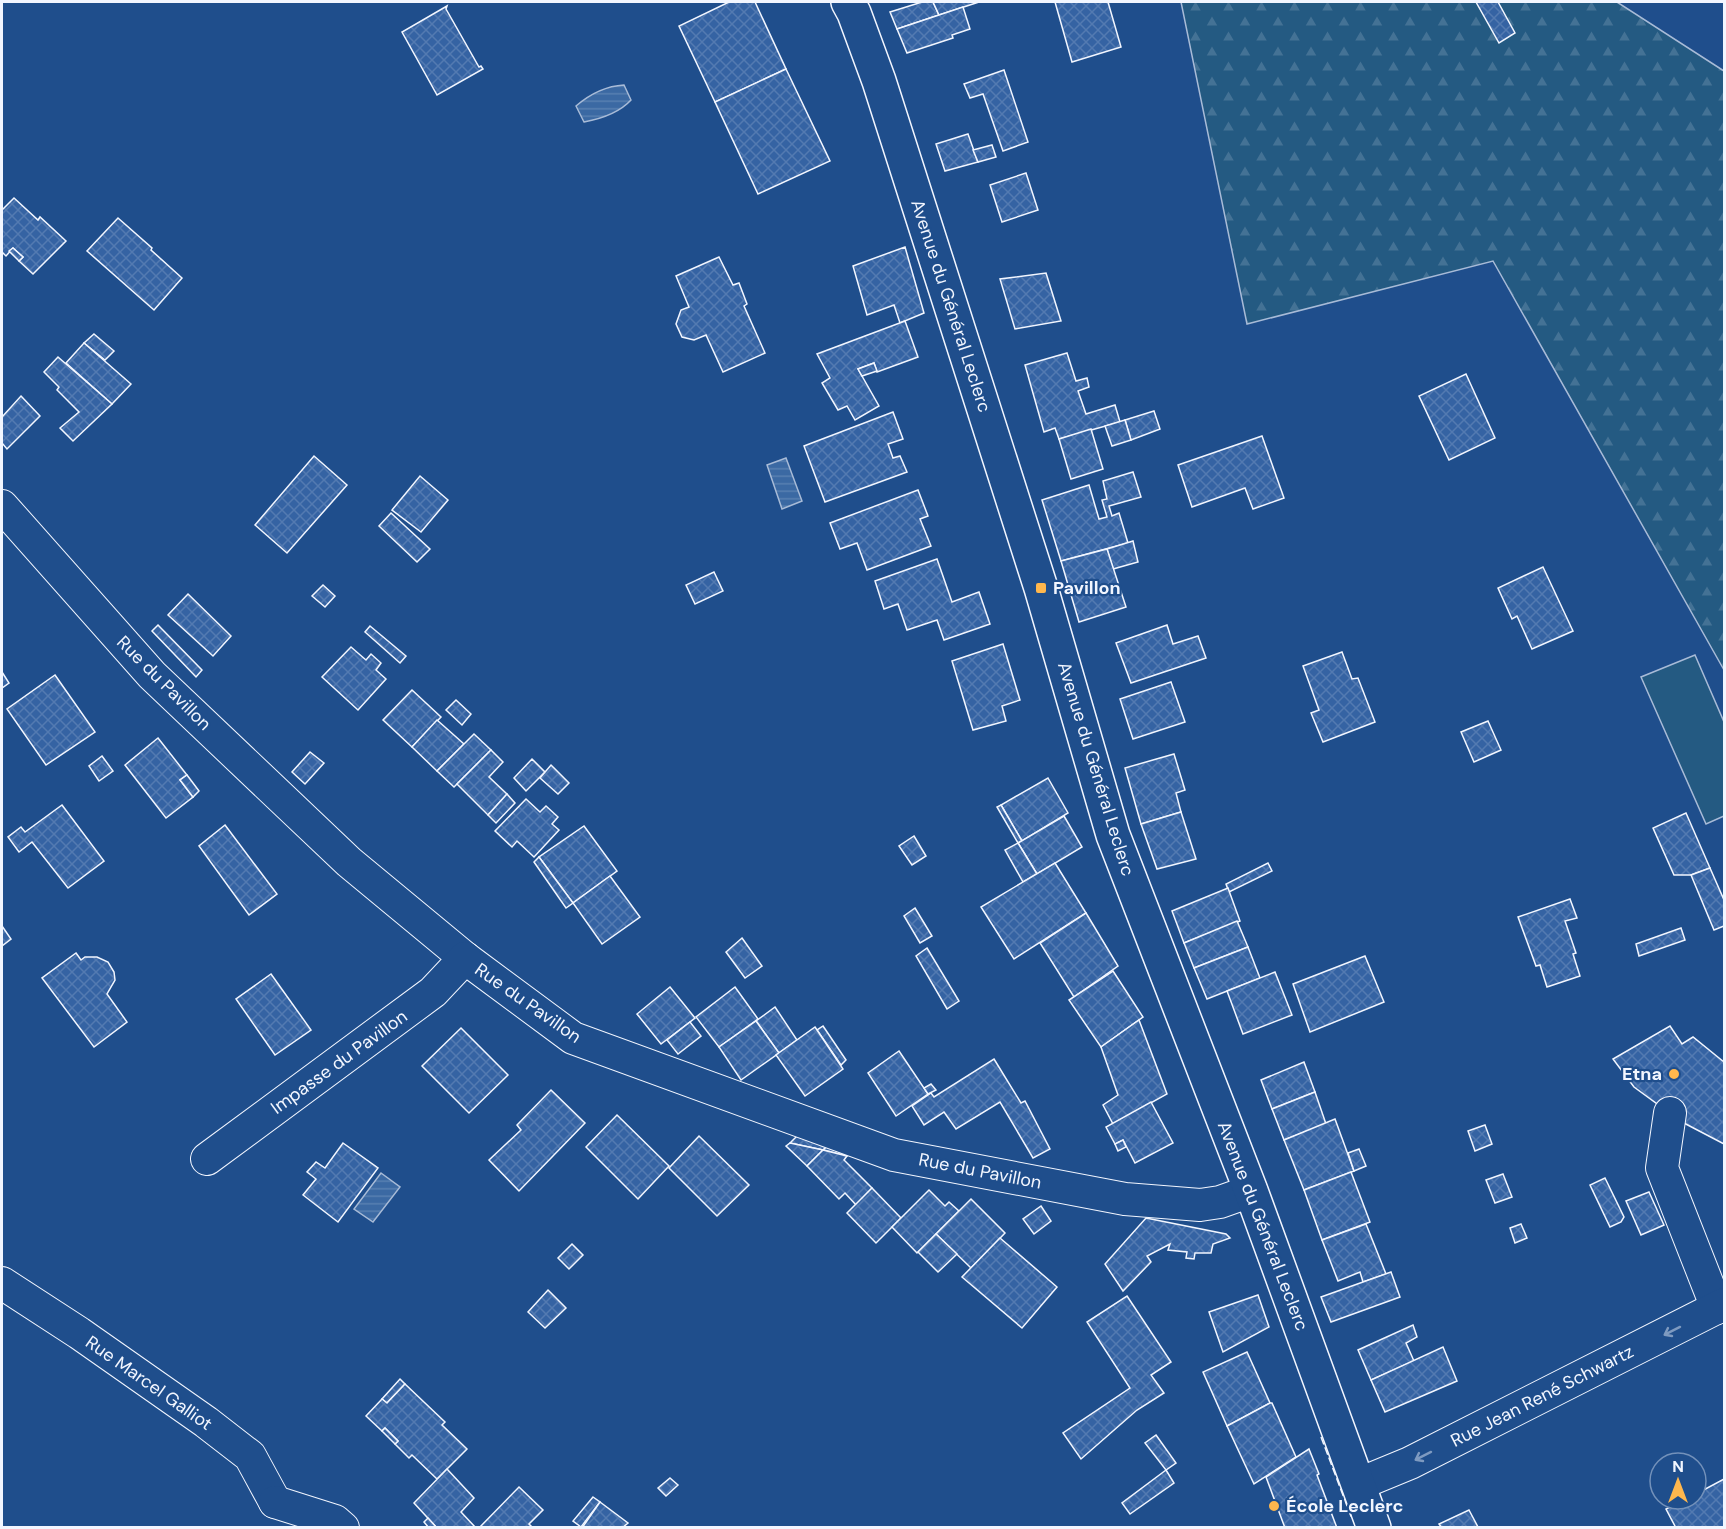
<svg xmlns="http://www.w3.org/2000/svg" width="1726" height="1529" font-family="'DM Sans',sans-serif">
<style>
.grass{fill:#245a82;stroke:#a8bbd7;stroke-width:1.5}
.forest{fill:url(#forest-firs);stroke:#a8bbd7;stroke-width:1.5}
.water{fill:url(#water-rules);stroke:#a8bbd7;stroke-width:1.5}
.building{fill:url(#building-cross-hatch);stroke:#f2f6ff;stroke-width:1.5}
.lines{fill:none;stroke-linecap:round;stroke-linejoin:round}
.street-casing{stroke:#f2f6ff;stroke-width:34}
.secondary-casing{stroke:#f2f6ff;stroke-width:36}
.street{stroke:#1f4e8c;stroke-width:32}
.secondary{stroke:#1f4e8c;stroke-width:33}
.fence{stroke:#f2f6ff;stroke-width:1.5;stroke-dasharray:8 3;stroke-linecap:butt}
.oneway{stroke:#7e9ac0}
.poi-dot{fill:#ffb74d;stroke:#1f4e8c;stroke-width:2}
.labels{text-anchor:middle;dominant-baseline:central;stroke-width:4.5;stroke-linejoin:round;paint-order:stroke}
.street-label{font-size:18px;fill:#f2f6ff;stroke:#1f4e8c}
.poi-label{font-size:18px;font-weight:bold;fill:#f2f6ff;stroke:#1f4e8c;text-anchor:start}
</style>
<defs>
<pattern id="forest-firs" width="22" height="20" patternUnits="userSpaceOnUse" patternTransform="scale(1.5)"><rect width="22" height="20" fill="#245a82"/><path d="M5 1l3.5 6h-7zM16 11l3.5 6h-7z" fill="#447295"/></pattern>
<pattern id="water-rules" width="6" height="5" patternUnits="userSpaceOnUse" patternTransform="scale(1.5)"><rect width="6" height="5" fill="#3b69a3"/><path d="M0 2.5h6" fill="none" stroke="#587fb1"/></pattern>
<pattern id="building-cross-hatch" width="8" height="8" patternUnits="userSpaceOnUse" patternTransform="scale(1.5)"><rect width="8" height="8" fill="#3563a3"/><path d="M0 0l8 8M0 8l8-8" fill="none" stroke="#537ab1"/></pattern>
</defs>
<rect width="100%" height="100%" fill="#1f4e8c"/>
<path class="grass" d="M1695 655 1724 722V816L1706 824 1641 677Z"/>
<path class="forest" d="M1181 2H1617L1724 71V670L1493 261 1247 324Z"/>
<g class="water">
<path d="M624 85 631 100C619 113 600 119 584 122L576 106C590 94 606 86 624 85Z"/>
<path d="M786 458 802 501 782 509 767 465Z"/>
<path d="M381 1173 400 1187 373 1222 354 1209Z"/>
</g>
<g class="building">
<path d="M729 2H755L786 69 715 102 679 26Z"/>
<path d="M922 2H933L939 15 897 29 890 12Z"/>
<path d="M933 2H979L939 15Z"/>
<path d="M1055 2H1108L1121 47 1072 62Z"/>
<path d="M1476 2H1498L1515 33 1499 43Z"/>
<path d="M447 6 446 9 479 67 481 66 483 69 437 95 402 32Z"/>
<path d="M963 7 970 29 952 35 953 38 907 53 897 29Z"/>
<path d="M786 69 830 161 758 194 715 102Z"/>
<path d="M1004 70 1028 142 1003 151 983 94 970 98 964 84Z"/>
<path d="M968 134 978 162 945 171 936 144Z"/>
<path d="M992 145 996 157 978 162 973 150Z"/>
<path d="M1026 173 1038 210 1002 222 990 185Z"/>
<path d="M14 198 38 220 40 217 66 241 33 274 19 261 23 257 13 248 6 256 2 252V210Z"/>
<path d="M118 218 152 248 151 250 182 278 154 310 87 251Z"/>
<path d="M905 247 924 313 900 323 894 305 867 315 853 266Z"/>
<path d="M13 248 23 257 19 261 9 251Z"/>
<path d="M719 257 733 285 739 283 747 304 744 306 765 353 723 372 706 335 694 340 682 337 676 324 681 310 689 307 676 276Z"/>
<path d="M1046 273 1061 321 1015 329 1000 279Z"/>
<path d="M905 321 918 357 877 372 874 363 858 369 879 406 855 420 847 406 838 410 822 383 830 378 817 354Z"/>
<path d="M94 334 114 351 105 360 84 343Z"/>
<path d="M84 343 131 384 112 404 66 363Z"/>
<path d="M1067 353 1076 381 1087 378 1089 387 1078 391 1086 414 1115 405 1120 422 1059 439 1055 428 1044 432 1025 365Z"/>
<path d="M58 357 112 404 73 441 60 428 79 412 57 390 59 387 44 372Z"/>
<path d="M874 363 877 371 862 376 858 369Z"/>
<path d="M1466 374 1495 438 1449 460 1419 396Z"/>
<path d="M21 396 40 416 7 449 2 443V417Z"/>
<path d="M1154 411 1160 429 1131 440 1125 420Z"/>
<path d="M893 412 903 439 888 444 893 458 900 456 907 472 825 502 804 446Z"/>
<path d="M1125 420 1131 440 1112 446 1105 426Z"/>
<path d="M1091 429 1103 469 1071 479 1059 439Z"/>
<path d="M1262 436 1284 498 1253 509 1245 488 1192 507 1178 465Z"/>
<path d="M314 456 347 485 287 553 255 525Z"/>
<path d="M1133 472 1141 497 1109 506 1112 516 1119 513 1128 543 1061 561 1042 500 1089 485 1099 519 1107 517 1102 500 1107 499 1103 481Z"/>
<path d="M420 476 448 500 421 532 392 510Z"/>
<path d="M918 490 928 516 920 519 931 546 867 570 857 543 840 549 830 523Z"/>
<path d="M391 513 430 549 417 562 379 526Z"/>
<path d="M1133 541 1138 562 1113 569 1107 549Z"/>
<path d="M1107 549 1126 607 1079 622 1061 561Z"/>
<path d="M937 559 952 602 979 592 990 624 944 640 937 620 907 630 898 604 884 609 875 581Z"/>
<path d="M1543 567 1573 631 1532 649 1517 616 1512 619 1498 588Z"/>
<path d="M714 572 723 591 695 604 686 585Z"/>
<path d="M323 585 335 596 325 607 312 596Z"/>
<path d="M188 594 231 636 213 656 168 615Z"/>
<path d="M158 625 202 670 196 677 152 631Z"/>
<path d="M1167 625 1173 644 1198 636 1206 658 1131 683 1116 643Z"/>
<path d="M370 626 406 656 400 663 365 632Z"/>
<path d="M1003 644 1020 700 1002 706 1006 721 973 730 952 661Z"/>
<path d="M351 647 366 660 371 654 381 663 376 670 386 679 358 710 322 677Z"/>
<path d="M1342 652 1352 679 1358 678 1375 722 1323 742 1311 713 1319 710 1303 666Z"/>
<path d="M2 672 9 683 2 688Z"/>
<path d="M55 675 95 732 46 765 7 709Z"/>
<path d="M1171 682 1185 722 1133 739 1120 699Z"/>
<path d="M412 690 441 717 412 747 383 720Z"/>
<path d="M456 700 471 714 462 725 446 710Z"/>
<path d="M437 720 464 744 437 771 412 747Z"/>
<path d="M1488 721 1501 750 1474 762 1461 732Z"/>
<path d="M474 734 491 750 454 787 437 771Z"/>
<path d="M158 738 187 775 180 780 193 797 166 818 125 765Z"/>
<path d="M491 750 503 762 489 777 507 794 488 815 457 784Z"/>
<path d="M310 752 324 763 305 784 292 772Z"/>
<path d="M1174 754 1185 790 1176 793 1181 812 1141 824 1125 768Z"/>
<path d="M102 756 113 771 99 781 89 766Z"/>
<path d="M532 759 545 772 526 791 514 778Z"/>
<path d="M551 765 569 783 558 794 540 778Z"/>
<path d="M187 775 199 791 193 797 180 780Z"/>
<path d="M1048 778 1068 813 1022 841 1001 805Z"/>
<path d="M507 794 515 803 496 823 488 815Z"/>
<path d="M526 799 540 812 546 806 558 817 552 824 559 830 534 857 517 841 512 847 495 831Z"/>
<path d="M62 805 104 861 68 888 32 842 19 852 8 837 21 827 25 832Z"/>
<path d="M1001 805 1022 841 1018 843 997 807Z"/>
<path d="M1181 812 1196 859 1157 869 1141 824Z"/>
<path d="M1686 813 1710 868 1691 875H1674L1653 828Z"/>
<path d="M1064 816 1082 847 1037 874 1018 843Z"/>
<path d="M225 825 277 894 249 915 199 846Z"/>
<path d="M584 826 617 871 573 903 539 857Z"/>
<path d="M914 836 926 856 912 865 899 846Z"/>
<path d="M1018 843 1037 874 1023 882 1005 850Z"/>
<path d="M539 857 573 903 566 908 534 862Z"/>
<path d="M1055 863 1086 913 1014 959 981 907Z"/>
<path d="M1268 863 1272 871 1229 892 1226 884Z"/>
<path d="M1710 868 1724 900V926L1714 930 1691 875Z"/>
<path d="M610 876 640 917 602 944 573 903Z"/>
<path d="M1228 888 1240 921 1184 943 1172 911Z"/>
<path d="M1570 899 1577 918 1565 921 1576 953 1573 954 1580 976 1547 987 1540 965 1536 966 1518 917Z"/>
<path d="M915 908 932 936 920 943 904 916Z"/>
<path d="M1086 913 1118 966 1074 997 1040 943Z"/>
<path d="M1237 921 1248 947 1194 968 1184 943Z"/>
<path d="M2 926 11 939 2 946Z"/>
<path d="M1681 928 1685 940 1639 956 1636 944Z"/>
<path d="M742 938 762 966 745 978 726 952Z"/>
<path d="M1248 947 1260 978 1207 999 1194 968Z"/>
<path d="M927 948 959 1001 947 1009 916 956Z"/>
<path d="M76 953 81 960 85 957H97L108 962 114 972 115 980 107 994 127 1022 94 1047 42 978Z"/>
<path d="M1365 956 1384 1002 1310 1032 1293 984Z"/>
<path d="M1113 971 1143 1017 1101 1047 1069 1000Z"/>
<path d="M1275 972 1292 1015 1243 1034 1227 991Z"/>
<path d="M271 974 311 1030 275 1055 236 999Z"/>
<path d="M670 987 695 1018 661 1044 637 1014Z"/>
<path d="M735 987 758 1019 719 1047 696 1017Z"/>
<path d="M775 1007 797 1040 779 1053 756 1021Z"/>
<path d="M1139 1020 1167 1094 1113 1124 1103 1105 1118 1095 1101 1047Z"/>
<path d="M756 1021 779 1053 741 1080 719 1047Z"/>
<path d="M690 1022 701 1036 678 1054 667 1040Z"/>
<path d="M823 1026 846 1060 841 1065 817 1030Z"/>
<path d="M1670 1026 1682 1044 1693 1037 1724 1062V1144L1682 1122 1634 1087 1613 1059Z"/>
<path d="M815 1027 843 1069 805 1096 776 1055Z"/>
<path d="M461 1028 508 1075 469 1113 422 1066Z"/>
<path d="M899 1051 928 1094 896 1116 868 1073Z"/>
<path d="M994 1059 1021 1103 1025 1101 1050 1149 1033 1158 1000 1102 956 1129 944 1112 924 1125 912 1106 931 1093 934 1097Z"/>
<path d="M1304 1062 1315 1092 1272 1109 1261 1080Z"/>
<path d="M931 1084 936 1090 928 1094 924 1088Z"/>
<path d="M551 1090 585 1123 519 1191 489 1160 521 1130 517 1125Z"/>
<path d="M1315 1092 1326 1124 1284 1140 1272 1109Z"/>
<path d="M1151 1102 1173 1143 1135 1163 1123 1140 1115 1144 1106 1127Z"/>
<path d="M617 1115 669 1166 638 1199 586 1147Z"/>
<path d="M1335 1119 1354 1171 1304 1190 1284 1140Z"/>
<path d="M1485 1125 1492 1144 1475 1151 1468 1131Z"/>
<path d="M799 1134 832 1142 823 1150 790 1143Z"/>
<path d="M699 1136 749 1185 717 1216 669 1168Z"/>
<path d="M1123 1140 1126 1147 1118 1151 1115 1144Z"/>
<path d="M832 1142 855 1149 847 1156 823 1150Z"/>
<path d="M343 1143 378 1168 338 1222 303 1195 316 1179 307 1172 316 1162 325 1168Z"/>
<path d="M790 1143 823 1150 807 1166 786 1146Z"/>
<path d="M1359 1149 1366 1166 1354 1171 1348 1153Z"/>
<path d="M823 1150 847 1156 844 1160 872 1188 856 1205 845 1193 839 1199 807 1166Z"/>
<path d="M1351 1172 1370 1222 1322 1240 1304 1190Z"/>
<path d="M1503 1174 1512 1197 1495 1203 1486 1180Z"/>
<path d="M1605 1178 1624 1217 1621 1222 1610 1227 1590 1185Z"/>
<path d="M872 1188 901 1218 876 1243 847 1213Z"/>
<path d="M929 1190 945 1206 949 1202 959 1211 917 1253 892 1227Z"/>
<path d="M1649 1192 1664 1225 1641 1235 1626 1201Z"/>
<path d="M971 1199 1005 1233 971 1268 936 1234Z"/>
<path d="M1041 1206 1051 1221 1034 1234 1023 1219Z"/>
<path d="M1146 1218 1226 1234 1230 1238 1213 1244 1211 1253H1195L1194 1259 1186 1258 1187 1252 1168 1250 1170 1244 1147 1256 1151 1262 1123 1291 1105 1264Z"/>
<path d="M1366 1224 1386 1274 1363 1282 1360 1272 1338 1281 1322 1240Z"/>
<path d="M1521 1224 1527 1238 1515 1243 1510 1228Z"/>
<path d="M936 1234 957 1254 938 1272 918 1252Z"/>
<path d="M1000 1238 1057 1287 1022 1328 962 1277Z"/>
<path d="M572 1244 583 1255 569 1269 558 1258Z"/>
<path d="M1391 1272 1400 1297 1331 1322 1321 1297Z"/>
<path d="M548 1290 566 1308 545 1328 528 1312Z"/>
<path d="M1258 1295 1269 1327 1223 1352 1209 1312Z"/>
<path d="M1127 1296 1171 1362 1151 1375 1164 1393 1137 1410 1081 1459 1063 1433 1130 1388 1087 1322Z"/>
<path d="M1413 1325 1417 1337 1406 1343 1414 1361 1371 1380 1358 1350Z"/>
<path d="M1443 1347 1457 1381 1385 1412 1371 1380Z"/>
<path d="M1247 1352 1270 1403 1227 1426 1203 1372Z"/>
<path d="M400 1379 405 1384 387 1403 382 1399Z"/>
<path d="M405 1384 445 1422 442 1425 467 1449 437 1479 412 1455 409 1458 395 1444 398 1441 385 1428 382 1431 366 1416 382 1399 387 1403Z"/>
<path d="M1270 1403H1272L1296 1457 1254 1484 1227 1426Z"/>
<path d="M385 1428 398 1441 395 1444 382 1431Z"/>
<path d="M1156 1435 1176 1463 1166 1470 1145 1443Z"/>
<path d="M1309 1449 1319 1474 1317 1475 1337 1528H1285L1266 1477Z"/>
<path d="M447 1469 474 1498 461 1512 476 1528H437L414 1503Z"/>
<path d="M1166 1470 1174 1483 1130 1514 1122 1503Z"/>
<path d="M670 1478 678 1485 666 1496 658 1488Z"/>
<path d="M1724 1479V1528H1676L1666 1509 1686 1499H1696V1494Z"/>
<path d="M519 1487 543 1510 529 1524 533 1528H479Z"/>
<path d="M593 1497 600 1502 581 1527 573 1521Z"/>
<path d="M600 1502 628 1523 622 1528H582Z"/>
<path d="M1469 1510 1478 1527 1442 1528 1439 1524Z"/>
<path d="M428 1518 437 1528H429L424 1522Z"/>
</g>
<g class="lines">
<g class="street-casing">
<g id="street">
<path d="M2 506 152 675 349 862 465 958 573 1038 894 1155 1125 1199 1200 1205 1220 1202 1251 1191"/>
<path d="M1670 1113 1662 1168 1717 1308"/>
<path d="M207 1159 433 992 465 958"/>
<path d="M2 1283 79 1333 206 1422 250 1456 275 1502"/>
<path d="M1359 1484 1410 1463 1724 1304"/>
<path d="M275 1502 335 1521 343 1528"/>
</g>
</g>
<g class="secondary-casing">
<path id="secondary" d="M848 2 854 13 879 81 1041 588 1113 835 1251 1191 1374 1528"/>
</g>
<use href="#street" class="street"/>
<use href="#secondary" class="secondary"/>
<path class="fence" d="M1321 1437 1352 1519"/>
</g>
<defs><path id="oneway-shaft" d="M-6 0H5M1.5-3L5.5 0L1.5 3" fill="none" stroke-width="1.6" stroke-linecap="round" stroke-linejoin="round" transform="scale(1.5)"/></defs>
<g class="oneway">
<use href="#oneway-shaft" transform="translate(1672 1331) rotate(153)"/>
<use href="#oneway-shaft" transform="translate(1423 1456) rotate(153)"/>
</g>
<g class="poi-dot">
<rect x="1035" y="582" width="12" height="12" rx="3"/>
<circle cx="1674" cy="1074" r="6"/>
<circle cx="1274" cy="1506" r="6"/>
</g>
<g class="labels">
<g class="street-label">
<text transform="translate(951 306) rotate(72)">Avenue du Général Leclerc</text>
<text transform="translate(164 683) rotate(45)">Rue du Pavillon</text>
<text transform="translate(1096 769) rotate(73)">Avenue du Général Leclerc</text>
<text transform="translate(528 1003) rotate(35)">Rue du Pavillon</text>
<text transform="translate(339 1062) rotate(-36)">Impasse du Pavillon</text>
<text transform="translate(980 1171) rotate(11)">Rue du Pavillon</text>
<text transform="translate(1263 1226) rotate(69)">Avenue du Général Leclerc</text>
<text transform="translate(149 1383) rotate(35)">Rue Marcel Galliot</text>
<text transform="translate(1542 1396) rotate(-27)">Rue Jean René Schwartz</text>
</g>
<g class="poi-label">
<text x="1053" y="588">Pavillon</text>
<text x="1662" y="1074" text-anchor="end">Etna</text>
<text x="1286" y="1506">École Leclerc</text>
</g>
</g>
<rect width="1726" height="1529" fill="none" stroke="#f2f6ff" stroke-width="6"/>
<g transform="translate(1678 1481)"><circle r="28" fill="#1f4e8c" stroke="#7391ba" stroke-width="1.5"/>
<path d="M0-4.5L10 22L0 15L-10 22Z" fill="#ffb74d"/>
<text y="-9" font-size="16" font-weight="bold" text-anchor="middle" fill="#f2f6ff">N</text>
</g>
</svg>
